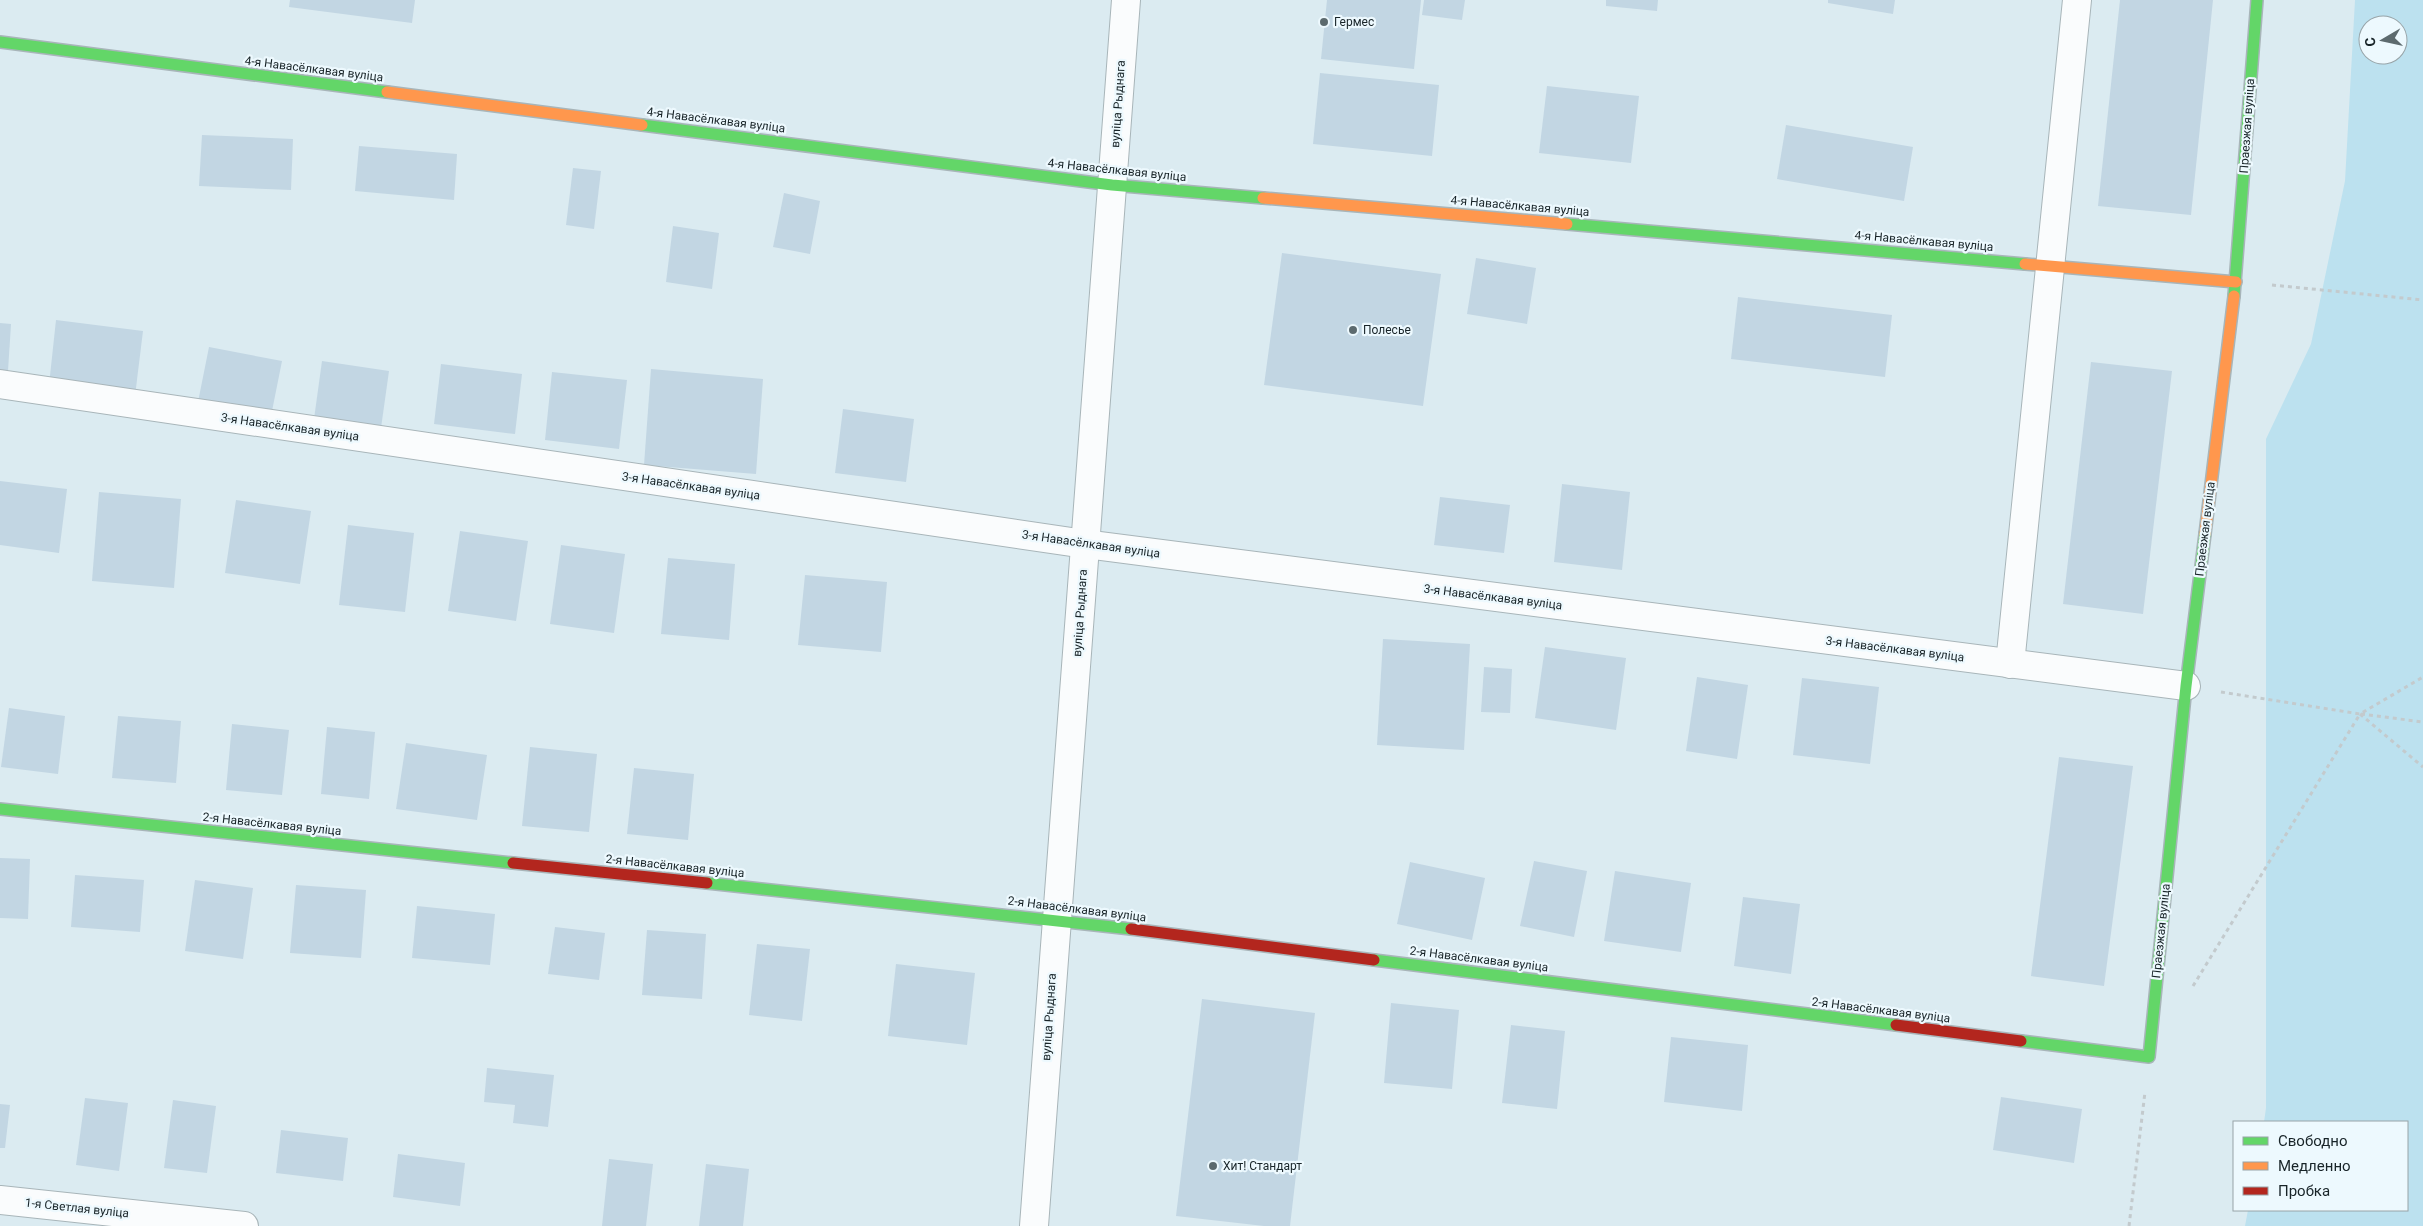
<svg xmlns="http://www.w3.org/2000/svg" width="2423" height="1226" font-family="Roboto,sans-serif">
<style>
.green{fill:#bce1ef;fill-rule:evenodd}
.building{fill:#c2d6e3}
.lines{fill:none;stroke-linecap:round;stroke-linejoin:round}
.street-casing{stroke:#a8b5b9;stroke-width:30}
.fast-casing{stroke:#a8b5b9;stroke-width:14}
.slow-casing{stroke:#a8b5b9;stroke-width:14}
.jam-casing{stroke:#a8b5b9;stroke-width:14}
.path{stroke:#c3cacd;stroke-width:3;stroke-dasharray:4 4;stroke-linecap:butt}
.street{stroke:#fafcfd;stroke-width:28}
.fast{stroke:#63d668;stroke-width:11}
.slow{stroke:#ff974d;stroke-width:11}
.jam{stroke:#b3261e;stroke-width:11}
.poi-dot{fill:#5c6a6e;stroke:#edf9fe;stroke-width:2}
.labels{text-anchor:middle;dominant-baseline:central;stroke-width:4.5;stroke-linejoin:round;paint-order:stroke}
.poi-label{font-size:12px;fill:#182428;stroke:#edf9fe;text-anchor:start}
.street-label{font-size:12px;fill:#182428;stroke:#edf9fe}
</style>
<rect width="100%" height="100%" fill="#dbebf1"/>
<path class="green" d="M2355 0H2423V1226H2245L2248 1210H2407V1122H2264L2266 1108V439L2311 344 2345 181ZM2368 25H2398V55H2368Z"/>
<g class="building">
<path d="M290 0H415L412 23 289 7Z"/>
<path d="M1327 0H1421L1414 69 1321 59Z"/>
<path d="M1424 0H1465L1462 20 1422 15Z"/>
<path d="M1606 0H1658L1657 11 1606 6Z"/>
<path d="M1828 0H1895L1893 14 1828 3Z"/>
<path d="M2120 0H2213L2191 215 2098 206Z"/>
<path d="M1320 73 1439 85 1432 156 1313 144Z"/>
<path d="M1547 86 1639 96 1631 163 1539 153Z"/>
<path d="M1786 125 1913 147 1904 201 1777 179Z"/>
<path d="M202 135 293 139 291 190 199 186Z"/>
<path d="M359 146 457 154 454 200 355 191Z"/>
<path d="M573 168 601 171 594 229 566 225Z"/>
<path d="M784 193 820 201 810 254 773 247Z"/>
<path d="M673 226 719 233 712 289 666 282Z"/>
<path d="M1282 253 1441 274 1423 406 1264 385Z"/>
<path d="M1476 258 1536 268 1527 324 1467 314Z"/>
<path d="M1738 297 1892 315 1885 377 1731 359Z"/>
<path d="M56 320 143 331 135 396 49 385Z"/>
<path d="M0 323 11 324 8 371H0Z"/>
<path d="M209 347 282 361 270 421 197 407Z"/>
<path d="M322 361 389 371 381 428 314 419Z"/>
<path d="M2091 362 2172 371 2143 614 2063 604Z"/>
<path d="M441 364 522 374 515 434 434 424Z"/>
<path d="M651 369 763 379 756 474 644 465Z"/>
<path d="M552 372 627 380 619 449 545 440Z"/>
<path d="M843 409 914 419 906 482 835 473Z"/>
<path d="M0 481 67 489 59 553 0 545Z"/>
<path d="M1562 484 1630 492 1622 570 1554 562Z"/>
<path d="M99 492 181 499 174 588 92 581Z"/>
<path d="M1440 497 1510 505 1504 553 1434 545Z"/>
<path d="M236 500 311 511 300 584 225 573Z"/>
<path d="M348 525 414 533 405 612 339 605Z"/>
<path d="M460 531 528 541 516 621 448 611Z"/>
<path d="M561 545 625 554 614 633 550 624Z"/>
<path d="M668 558 735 564 729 640 661 634Z"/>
<path d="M805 575 887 582 881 652 798 645Z"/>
<path d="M1383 639 1470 644 1464 750 1377 745Z"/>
<path d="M1545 647 1626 658 1616 730 1535 718Z"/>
<path d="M1484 667 1512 669 1510 713 1481 712Z"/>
<path d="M1697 677 1748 685 1737 759 1686 751Z"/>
<path d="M1802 678 1879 687 1870 764 1793 755Z"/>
<path d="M9 708 65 716 58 774 1 767Z"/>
<path d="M118 716 181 721 176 783 112 778Z"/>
<path d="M232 724 289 730 282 795 226 790Z"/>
<path d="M327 727 375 732 369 799 321 794Z"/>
<path d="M406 743 487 755 477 820 396 809Z"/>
<path d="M530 747 597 754 589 832 522 826Z"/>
<path d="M2059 757 2133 766 2104 986 2031 976Z"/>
<path d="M634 768 694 774 688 840 627 834Z"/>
<path d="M0 858 30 859 28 919 0 918Z"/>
<path d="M1534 861 1587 871 1574 937 1520 926Z"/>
<path d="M1410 862 1485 878 1472 940 1397 924Z"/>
<path d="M1615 871 1691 883 1681 952 1604 941Z"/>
<path d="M75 875 144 880 140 932 71 927Z"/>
<path d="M195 880 253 888 243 959 185 951Z"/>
<path d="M296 885 366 890 361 958 290 953Z"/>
<path d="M1743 897 1800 904 1791 974 1734 966Z"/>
<path d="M417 906 495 914 490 965 412 958Z"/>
<path d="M555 927 605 933 599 980 548 974Z"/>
<path d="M647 930 706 934 702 999 642 995Z"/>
<path d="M757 944 810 949 802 1021 749 1015Z"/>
<path d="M896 964 975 973 967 1045 888 1036Z"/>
<path d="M1202 999 1315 1013 1290 1226H1264L1176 1216Z"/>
<path d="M1391 1003 1459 1010 1452 1089 1384 1083Z"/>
<path d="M1511 1025 1565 1031 1557 1109 1502 1103Z"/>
<path d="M1671 1037 1748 1045 1742 1111 1664 1102Z"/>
<path d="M487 1068 554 1075 548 1127 513 1123 515 1105 484 1102Z"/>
<path d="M2001 1097 2082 1109 2074 1163 1993 1150Z"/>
<path d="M85 1098 128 1103 119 1171 76 1165Z"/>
<path d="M173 1100 216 1106 207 1173 164 1168Z"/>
<path d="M0 1104 10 1105 5 1148H0Z"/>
<path d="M281 1130 348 1138 343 1181 276 1173Z"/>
<path d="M398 1154 465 1163 460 1206 393 1197Z"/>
<path d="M609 1159 653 1164 646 1226H602Z"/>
<path d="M706 1164 749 1169 743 1226H699Z"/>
</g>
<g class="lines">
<g class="street-casing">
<g id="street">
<path d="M0 384 1085 544 2186 686"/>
<path d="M2010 664 2077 0"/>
<path d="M0 1200 244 1226"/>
<path d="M1034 1226 1126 0"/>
</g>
</g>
<g class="fast-casing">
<g id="fast">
<path d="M0 42 387 92"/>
<path d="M642 125 1112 185 1263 198"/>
<path d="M1567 224 2025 264"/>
<path d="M2234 296 2257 0"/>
<path d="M0 809 513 863"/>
<path d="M707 883 1131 929"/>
<path d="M1374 960 1896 1025"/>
<path d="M2021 1041 2149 1057 2186 686 2205 534"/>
</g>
</g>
<g class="slow-casing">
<g id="slow">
<path d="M387 92 642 125"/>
<path d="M1263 198 1567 224"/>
<path d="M2025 264 2236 282"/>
<path d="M2205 534 2234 296"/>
</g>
</g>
<g class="jam-casing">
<g id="jam">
<path d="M513 863 707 883"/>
<path d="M1131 929 1374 960"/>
<path d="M1896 1025 2021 1041"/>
</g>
</g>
<g class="path">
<path d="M2272 285 2423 300"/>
<path d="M2221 692 2360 714 2423 677"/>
<path d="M2360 714 2423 767"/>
<path d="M2361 714 2423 722"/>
<path d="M2193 986 2360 714"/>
<path d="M2129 1226 2145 1092"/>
</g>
<use href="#street" class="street"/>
<use href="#fast" class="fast"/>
<use href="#slow" class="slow"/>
<use href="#jam" class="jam"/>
</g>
<g class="poi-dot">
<circle cx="1324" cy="22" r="5"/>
<circle cx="1353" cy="330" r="5"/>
<circle cx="1213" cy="1166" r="5"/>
</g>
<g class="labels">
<g class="poi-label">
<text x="1334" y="22">Гермес</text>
<text x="1363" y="330">Полесье</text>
<text x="1223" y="1166">Хит! Стандарт</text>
</g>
<g class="street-label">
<text transform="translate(314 69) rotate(7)">4-я Навасёлкавая вуліца</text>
<text transform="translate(1118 104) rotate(-86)">вуліца Рыднага</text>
<text transform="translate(716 120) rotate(7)">4-я Навасёлкавая вуліца</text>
<text transform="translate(2247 126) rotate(-86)">Праезжая вуліца</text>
<text transform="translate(1117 170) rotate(6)">4-я Навасёлкавая вуліца</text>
<text transform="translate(1520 206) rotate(5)">4-я Навасёлкавая вуліца</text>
<text transform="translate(1924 241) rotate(5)">4-я Навасёлкавая вуліца</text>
<text transform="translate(290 427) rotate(8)">3-я Навасёлкавая вуліца</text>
<text transform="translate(691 486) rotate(8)">3-я Навасёлкавая вуліца</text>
<text transform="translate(2205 529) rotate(-83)">Праезжая вуліца</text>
<text transform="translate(1091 544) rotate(8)">3-я Навасёлкавая вуліца</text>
<text transform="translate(1493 597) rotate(7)">3-я Навасёлкавая вуліца</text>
<text transform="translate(1080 613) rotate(-86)">вуліца Рыднага</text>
<text transform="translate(1895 649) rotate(7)">3-я Навасёлкавая вуліца</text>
<text transform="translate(272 824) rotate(6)">2-я Навасёлкавая вуліца</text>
<text transform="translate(675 866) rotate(6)">2-я Навасёлкавая вуліца</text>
<text transform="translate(1077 909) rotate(7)">2-я Навасёлкавая вуліца</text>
<text transform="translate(2161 931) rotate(-84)">Праезжая вуліца</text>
<text transform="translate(1479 959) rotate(7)">2-я Навасёлкавая вуліца</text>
<text transform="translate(1881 1010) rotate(7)">2-я Навасёлкавая вуліца</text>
<text transform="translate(1049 1017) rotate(-86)">вуліца Рыднага</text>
<text transform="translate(77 1208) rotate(6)">1-я Светлая вуліца</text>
</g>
</g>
<rect x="2233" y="1121" width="175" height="90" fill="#edf9fe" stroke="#98a4a8"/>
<rect x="2243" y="1137" width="25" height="8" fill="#63d668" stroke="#98a4a8"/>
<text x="2278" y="1146" font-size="15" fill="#182428">Свободно</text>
<rect x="2243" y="1162" width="25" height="8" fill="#ff974d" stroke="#98a4a8"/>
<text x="2278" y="1171" font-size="15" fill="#182428">Медленно</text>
<rect x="2243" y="1187" width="25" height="8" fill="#b3261e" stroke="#98a4a8"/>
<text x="2278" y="1196" font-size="15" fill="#182428">Пробка</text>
<g transform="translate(2383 40) rotate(261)"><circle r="24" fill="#edf9fe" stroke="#98a4a8"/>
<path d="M0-4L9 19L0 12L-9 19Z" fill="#5c6a6e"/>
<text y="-8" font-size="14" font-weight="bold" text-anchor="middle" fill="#182428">С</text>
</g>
</svg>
